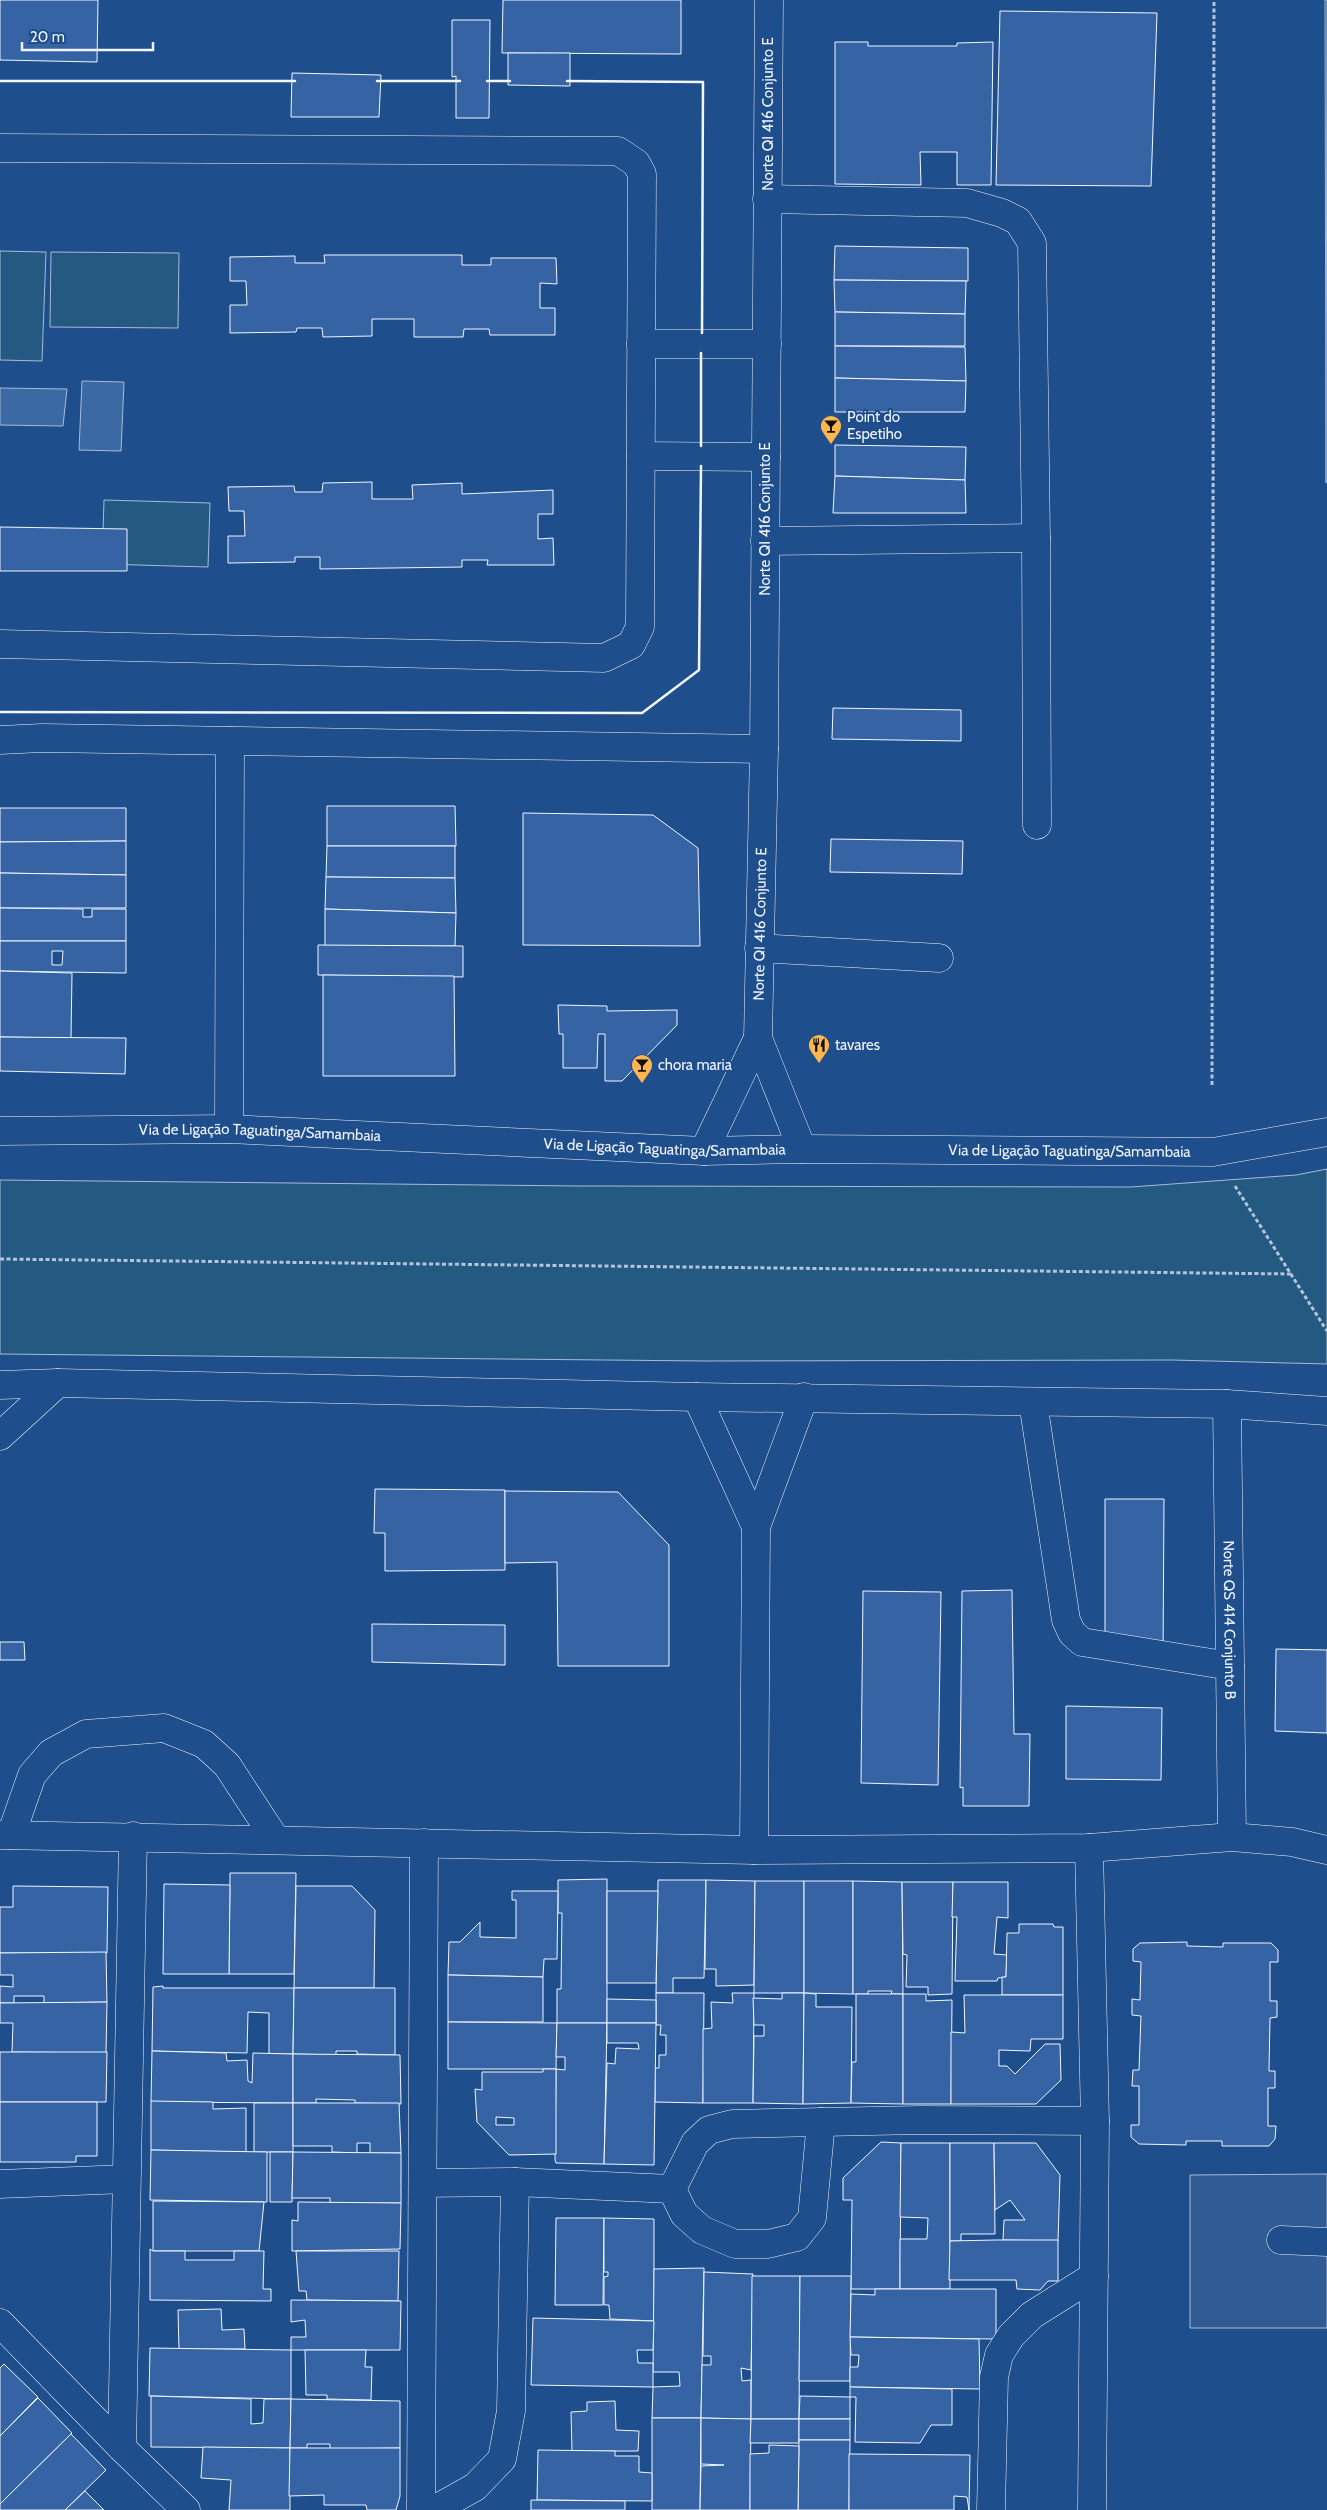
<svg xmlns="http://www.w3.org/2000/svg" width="1327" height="2510" font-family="Cabin,sans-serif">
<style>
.green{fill:#245a82;stroke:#a8bbd7}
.parking{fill:#305b95;stroke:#a8bbd7}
.water{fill:#3b69a3;stroke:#a8bbd7}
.building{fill:#3563a3;stroke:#f2f6ff;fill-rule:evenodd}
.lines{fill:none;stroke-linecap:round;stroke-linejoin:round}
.minor-casing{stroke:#f2f6ff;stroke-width:29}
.major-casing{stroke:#f2f6ff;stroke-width:29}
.path{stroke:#b3c4dc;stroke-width:3;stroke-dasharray:4 2.5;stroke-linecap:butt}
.minor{stroke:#1f4e8c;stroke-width:28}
.major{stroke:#1f4e8c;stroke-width:28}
.wall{stroke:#f2f6ff;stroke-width:2.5}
.labels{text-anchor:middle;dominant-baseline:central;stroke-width:4;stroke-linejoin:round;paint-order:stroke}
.street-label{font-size:15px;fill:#f2f6ff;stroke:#1f4e8c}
.poi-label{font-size:15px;fill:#f2f6ff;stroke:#1f4e8c;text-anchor:start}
</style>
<rect width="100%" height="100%" fill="#1f4e8c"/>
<g class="green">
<path d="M1325 0H1327L1326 483Z"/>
<path d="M0 251 46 252 42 361 0 360Z"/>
<path d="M51 252 179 253 178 328 50 327Z"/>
<path d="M104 500 210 503 208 567 102 564Z"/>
<path d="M1327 1169V1364L1172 1360 706 1361 0 1354V1180L581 1186 1131 1187 1296 1175Z"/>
</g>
<path class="parking" d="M1327 2174V2328H1190V2175Z"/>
<g class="water">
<path d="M82 381 124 382 121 451 79 450Z"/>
<path d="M0 388 67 389 63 426 0 425Z"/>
</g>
<g class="building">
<path d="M0 0H98L97 62 0 60Z"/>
<path d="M503 0H681V54L502 53Z"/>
<path d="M1000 11 1157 13 1151 186 996 185Z"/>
<path d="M452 20H490L489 118H456V76L452 77Z"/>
<path d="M835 42H868V46H957V43L993 42 991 185H957V152H920L921 185 835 184Z"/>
<path d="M508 53H570V86L508 85Z"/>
<path d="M292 73 381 75 379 117H291Z"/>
<path d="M835 246 968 248V281L834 280Z"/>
<path d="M324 255H462V265H491V258H556L557 284 540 283V308H555V335H490L489 329H464L463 337H414V319H372V336L323 337 322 328H297L296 332 230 333V305H247L246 281H230V257L295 256V263H325Z"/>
<path d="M834 280 966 281 965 314 835 312Z"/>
<path d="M835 312 965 314V346H835Z"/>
<path d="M835 346 965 347 966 381 835 378Z"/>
<path d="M835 378 966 381 965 412H835Z"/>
<path d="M835 445 966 447 965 480 835 476Z"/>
<path d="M835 476 965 480 966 513H833Z"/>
<path d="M372 482V499H413L412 485 462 483V494L553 490V514H538V539L553 538 554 565H487L488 560H462V567L320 569V557H295V562L228 563V536H245L244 511H229L228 487 294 486 295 492H322L323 483Z"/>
<path d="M0 527 127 529V571H0Z"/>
<path d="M833 708 961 710V741L832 739Z"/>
<path d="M327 806H455L456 846H327Z"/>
<path d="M0 808H126V841L0 842Z"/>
<path d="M523 813 653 815 698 848 700 946 523 945Z"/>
<path d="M831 839 963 841 962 874 830 872Z"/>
<path d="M126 841V875L0 873V842Z"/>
<path d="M327 846H455V878L326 877Z"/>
<path d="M0 873 126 875V908H0Z"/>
<path d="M326 877 455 878 456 913 325 909Z"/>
<path d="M0 908 83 909V917H92V909H126V941H0Z"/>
<path d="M325 909 456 913 455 946H325Z"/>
<path d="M0 941H126V973L0 971ZM52 951H63L62 965H52Z"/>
<path d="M318 945 463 946V977L318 975Z"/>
<path d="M0 971 72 973 71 1038 0 1037Z"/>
<path d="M323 975 454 976 455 1076H323Z"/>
<path d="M558 1005 607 1006V1011L677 1010V1025L622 1081H605V1034H598L597 1068H563V1034H559Z"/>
<path d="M0 1037 126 1038 125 1074 0 1071Z"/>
<path d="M375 1489 505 1490V1570L385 1571V1533H374Z"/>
<path d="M505 1491 618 1492 669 1545V1666H558L557 1562 505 1563Z"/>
<path d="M1105 1499H1164L1163 1659 1105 1658Z"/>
<path d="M1012 1590 1014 1734H1030L1029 1806H963V1787L960 1788 962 1591Z"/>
<path d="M863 1591 941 1592 938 1785 861 1783Z"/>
<path d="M372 1624 505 1625V1665L372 1662Z"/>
<path d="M0 1642H24L25 1660H0Z"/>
<path d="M1276 1649 1327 1650V1733L1275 1731Z"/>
<path d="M1066 1706 1162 1708 1161 1780 1066 1779Z"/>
<path d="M230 1873H296L294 1974H229Z"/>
<path d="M607 1879V2023H557V1989H561L562 1913H558V1880Z"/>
<path d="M658 1880H706L704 1978H673V1993H656Z"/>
<path d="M706 1880 755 1881 754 1985 716 1986V1969H705Z"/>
<path d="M755 1881H804V1993H754Z"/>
<path d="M804 1881H853V1994L804 1993Z"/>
<path d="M853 1881 902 1882 903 1994H891L892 1991H868V1994H853Z"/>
<path d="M902 1882H953L952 1994 928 1995V1987H906L907 1955 903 1954Z"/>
<path d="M953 1882H1008V1918L997 1917 994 1954 1007 1955 1006 1977 998 1978 997 1981H955L957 1917H952Z"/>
<path d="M164 1884 230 1885 229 1974H163Z"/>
<path d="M13 1886 108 1887 107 1953H0V1907H13Z"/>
<path d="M296 1886H352L375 1910 374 1988H294Z"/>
<path d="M512 1891H558L557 1959H544L543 1977 448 1975 449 1942H460L480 1922V1937L516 1938V1900H512Z"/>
<path d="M607 1891H658L656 1983H607Z"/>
<path d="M1019 1924H1053L1054 1927H1063V1995H1002V1977H1006L1007 1933H1019Z"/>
<path d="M1187 1942V1946L1223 1947V1943H1271L1278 1950V1962H1270V2001H1277V2017L1270 2018 1269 2071H1275V2088H1268V2126H1276L1275 2139 1269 2146H1222V2141H1186V2145L1139 2144 1131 2137V2125H1139V2086H1132L1133 2070H1139L1141 2016 1132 2015V1999L1140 2000 1141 1962 1133 1961V1949L1140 1943Z"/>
<path d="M0 1953 106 1952 107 2002 44 2003V1996H14V2003H0V1986L13 1987V1975H0Z"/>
<path d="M448 1975 543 1977V2022H448Z"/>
<path d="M163 1986V1988H294L293 2054H269V2013L248 2012 247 2053 152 2051 153 1987Z"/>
<path d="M294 1988H395V2055L357 2054V2051H336V2055L293 2054Z"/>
<path d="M656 1993H704L703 2103 655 2102V2068H659V2055H666V2035H660L661 2025H656Z"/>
<path d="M732 1993H754L753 2103H703V2029L712 2028 711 2002 733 2003Z"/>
<path d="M782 1993H804L803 2104 753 2103 754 2036H764V2025H754L753 1998 782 1999Z"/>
<path d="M804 1993 816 1994V2007H852L851 2103 803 2104Z"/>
<path d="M856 1994H903V2104L851 2103 852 2062H856Z"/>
<path d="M903 1994H926V2001L952 2000 951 2104H903Z"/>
<path d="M964 1995H1063V2039H1031L1030 2051 999 2050V2066H1007L1015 2074 1045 2044H1060L1061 2080 1036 2104H951V2032L965 2033Z"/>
<path d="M607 1999 656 2000V2023H607Z"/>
<path d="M107 2002 106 2053H104L12 2052 13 2023H0V2003Z"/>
<path d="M448 2022 557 2023 556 2069H448Z"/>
<path d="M557 2023H607L604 2164 556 2163 555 2160 556 2069 565 2070V2057H556Z"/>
<path d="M607 2023H656L654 2165 604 2164 607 2063 615 2064 616 2048 639 2049 638 2043H607Z"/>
<path d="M152 2051 226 2053 227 2061 247 2060 248 2081 252 2083 253 2053 293 2054V2103L154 2102 151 2101Z"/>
<path d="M0 2052H107L106 2102H0Z"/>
<path d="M293 2054 400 2055 401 2104 355 2103V2100L316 2099V2103H293Z"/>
<path d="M543 2069H556V2154L509 2155 477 2122 475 2089 482 2090V2072H543ZM496 2117 514 2118V2125H496Z"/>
<path d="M151 2101 213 2102V2109L246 2108V2152L151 2150Z"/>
<path d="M0 2102H97V2156H76V2162H0Z"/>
<rect x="254" y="2103" width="39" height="49"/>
<path d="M293 2103H399L401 2153H370V2143H357V2153L332 2152V2146H293Z"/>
<path d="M881 2142 901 2143 900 2289H851L852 2200H843V2178Z"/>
<path d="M901 2143H950V2289H900V2239H927L928 2218 900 2217Z"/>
<path d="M950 2143H994L995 2234H961V2241H950Z"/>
<path d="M994 2143H1036L1060 2175 1058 2241 1003 2240 1004 2220H1025L1010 2200 995 2210Z"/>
<path d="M151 2150 267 2152V2202L150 2200Z"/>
<path d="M270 2152H293L292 2202H270Z"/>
<path d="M293 2152 401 2153V2203H330V2198H292Z"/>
<path d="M153 2201 264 2202 259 2251H153Z"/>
<path d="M298 2202 401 2203 400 2249 292 2251V2220L298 2221Z"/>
<path d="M556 2218H604L603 2305H555Z"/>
<path d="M604 2218 654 2219V2321L610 2319 609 2305H604V2277L608 2276V2272H604Z"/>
<path d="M995 2240H1058V2281H1048L1040 2290 1017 2289 1016 2280H949L950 2241Z"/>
<path d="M150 2249 153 2251H185V2260H234V2251H264L263 2289H271V2301L150 2300Z"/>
<path d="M296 2251H399L398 2301 307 2300 306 2291H299Z"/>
<path d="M704 2268 701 2418H652L653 2387 680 2386 679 2372H653L654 2269Z"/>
<path d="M704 2272 753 2274 751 2370 741 2368 742 2381 751 2380V2419L701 2418 702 2365H711V2356H703Z"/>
<path d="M752 2276H800L799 2419H751Z"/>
<path d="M800 2276H851L850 2381H799Z"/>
<path d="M875 2289H996V2339L850 2337 851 2294 875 2295Z"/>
<path d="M291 2300 401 2301 400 2350H291V2337H306L305 2320 291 2322Z"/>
<path d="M221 2309 222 2330 244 2329 245 2349H179L178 2310Z"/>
<path d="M533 2318 654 2321 653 2350H637L638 2363H653V2387L531 2385Z"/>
<path d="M850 2337 979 2339 980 2389 850 2387V2367H858L859 2355H851Z"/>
<path d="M150 2348 291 2350V2399L149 2396Z"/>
<path d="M305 2350H366L365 2367H372L371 2400 327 2399V2395H306Z"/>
<path d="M4 2364 38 2397 0 2436V2368Z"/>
<path d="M850 2387 952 2389V2425H931L920 2443 855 2442 856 2397H850Z"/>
<path d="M151 2396 251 2399V2424L263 2423 264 2399H291L290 2448 151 2447Z"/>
<path d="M800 2396 850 2397V2419H799Z"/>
<path d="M38 2398 72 2433 0 2504V2436Z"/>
<path d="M291 2399 400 2401V2448L330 2449V2444H307V2448H290Z"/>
<path d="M615 2401 616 2430 639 2431 638 2451H572L571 2412 587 2411V2402Z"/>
<path d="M652 2418H701L700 2510H652Z"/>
<path d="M701 2418 751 2419 750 2510H700L701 2466 724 2465 701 2464Z"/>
<path d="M751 2419H799V2443H750Z"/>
<rect x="799" y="2419" width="51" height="21"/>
<path d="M71 2434 106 2470 65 2510H0V2504Z"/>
<path d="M799 2440H850L849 2510H798Z"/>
<path d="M769 2445 799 2446 798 2510H750V2454L769 2453Z"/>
<path d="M203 2447 290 2448V2510H229L231 2480 201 2478Z"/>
<path d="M290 2448H400V2496L396 2510H367L366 2505H324V2495L289 2496Z"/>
<path d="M538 2450 615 2451V2456H639V2472L652 2473V2501L537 2500Z"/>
<path d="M849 2454 970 2455 969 2510 967 2497 954 2496V2510H849Z"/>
<path d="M85 2491 104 2510H65Z"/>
<path d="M531 2500 625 2501V2510H531Z"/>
</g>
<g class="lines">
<g class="minor-casing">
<g id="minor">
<path d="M769 0 764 749 758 1038 802 1149"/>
<path d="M0 148 618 151 636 163 642 174 640 627 631 645 604 658 0 644"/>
<path d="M767 199 967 203 1002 213 1018 221 1032 243 1036 538 1037 825"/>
<path d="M641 344H767"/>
<path d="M641 456 766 457"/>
<path d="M765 541 1036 538"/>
<path d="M0 740 42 738 764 749"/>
<path d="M759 948 939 958"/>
<path d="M229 1129 230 741"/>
<path d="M704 1151 758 1038"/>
<path d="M697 1397 756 1527"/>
<path d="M1033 1402 1066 1620 1072 1633 1082 1642 1230 1666"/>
<path id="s1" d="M1227 1404 1232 1837"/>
<path d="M0 1436 58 1383"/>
<path d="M0 1835 754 1850 1089 1848 1232 1837 1292 1842 1327 1850"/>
<path d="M11 1835 32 1775 51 1753 86 1734 164 1728 204 1744 227 1765 276 1840"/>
<path d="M133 1836 122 2448 186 2510"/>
<path d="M1089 1848 1095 2121 1092 2510"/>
<path d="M754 1850 756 1527 804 1397"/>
<path d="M423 2183 515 2182 672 2189"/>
<path d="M0 2184 126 2179"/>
<path d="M672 2189 695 2143 709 2130 732 2124 920 2120 1095 2121"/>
<path d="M672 2189 684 2214 702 2230 735 2244H768L797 2237 812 2218 821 2122"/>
<path d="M1281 2240 1327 2242"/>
<path d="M0 2323 122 2448"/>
<path d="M421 2510 424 1843"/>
<path d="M434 2510 475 2487 502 2459 511 2411 515 2182"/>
<path d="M991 2510 994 2377 999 2355 1011 2336 1032 2315 1094 2276"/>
</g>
</g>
<g class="major-casing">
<g id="major">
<path id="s2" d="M0 1131 229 1129 704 1151 802 1149 1213 1152 1327 1132"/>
<path d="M0 1385 58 1383 697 1397 1227 1404 1327 1411"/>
</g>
</g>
<g class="path">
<path d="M1212 1085 1214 0"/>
<path d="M1235 1186 1327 1331"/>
<path d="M0 1259 1292 1274"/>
</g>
<use href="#minor" class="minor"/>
<use href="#major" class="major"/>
<g class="wall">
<path d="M0 81H295"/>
<path d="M377 81H460"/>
<path d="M487 81H510"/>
<path d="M567 81 703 82 702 333"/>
<path d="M701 446V353"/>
<path d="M0 712 642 713 699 670 701 466"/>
</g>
</g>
<defs>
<g id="bar-pin" transform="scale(1.125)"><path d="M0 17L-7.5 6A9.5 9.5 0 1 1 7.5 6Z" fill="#ffb74d" stroke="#1f4e8c"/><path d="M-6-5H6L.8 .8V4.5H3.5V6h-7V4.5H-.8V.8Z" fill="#111"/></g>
<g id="restaurant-pin" transform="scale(1.125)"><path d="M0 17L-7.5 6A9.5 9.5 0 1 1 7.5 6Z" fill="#ffb74d" stroke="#1f4e8c"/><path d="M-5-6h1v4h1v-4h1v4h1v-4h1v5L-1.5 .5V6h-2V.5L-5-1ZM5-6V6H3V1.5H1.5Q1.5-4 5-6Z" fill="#111"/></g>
</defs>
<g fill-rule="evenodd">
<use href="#bar-pin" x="831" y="426"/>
<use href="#restaurant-pin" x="819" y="1045"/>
<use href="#bar-pin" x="642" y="1065"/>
</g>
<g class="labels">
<g class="street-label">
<text transform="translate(768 114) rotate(-90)">Norte QI 416 Conjunto E</text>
<text transform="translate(765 519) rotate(-90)">Norte QI 416 Conjunto E</text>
<text transform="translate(760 924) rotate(-89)">Norte QI 416 Conjunto E</text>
<text stroke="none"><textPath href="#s2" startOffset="260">Via de Ligação Taguatinga/Samambaia</textPath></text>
<text stroke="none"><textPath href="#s2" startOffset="665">Via de Ligação Taguatinga/Samambaia</textPath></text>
<text stroke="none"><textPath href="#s2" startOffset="1070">Via de Ligação Taguatinga/Samambaia</textPath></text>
<text stroke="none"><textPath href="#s1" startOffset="216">Norte QS 414 Conjunto B</textPath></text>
</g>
<g class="poi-label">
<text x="847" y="417">Point do<tspan x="847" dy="17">Espetiho</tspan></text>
<text x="835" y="1045">tavares</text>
<text x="658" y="1065">chora maria</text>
</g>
</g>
<path d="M22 42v8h131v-8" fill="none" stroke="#f2f6ff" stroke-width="2.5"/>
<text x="30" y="42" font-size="15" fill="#f2f6ff" stroke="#1f4e8c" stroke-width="4" paint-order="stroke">20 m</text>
</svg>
